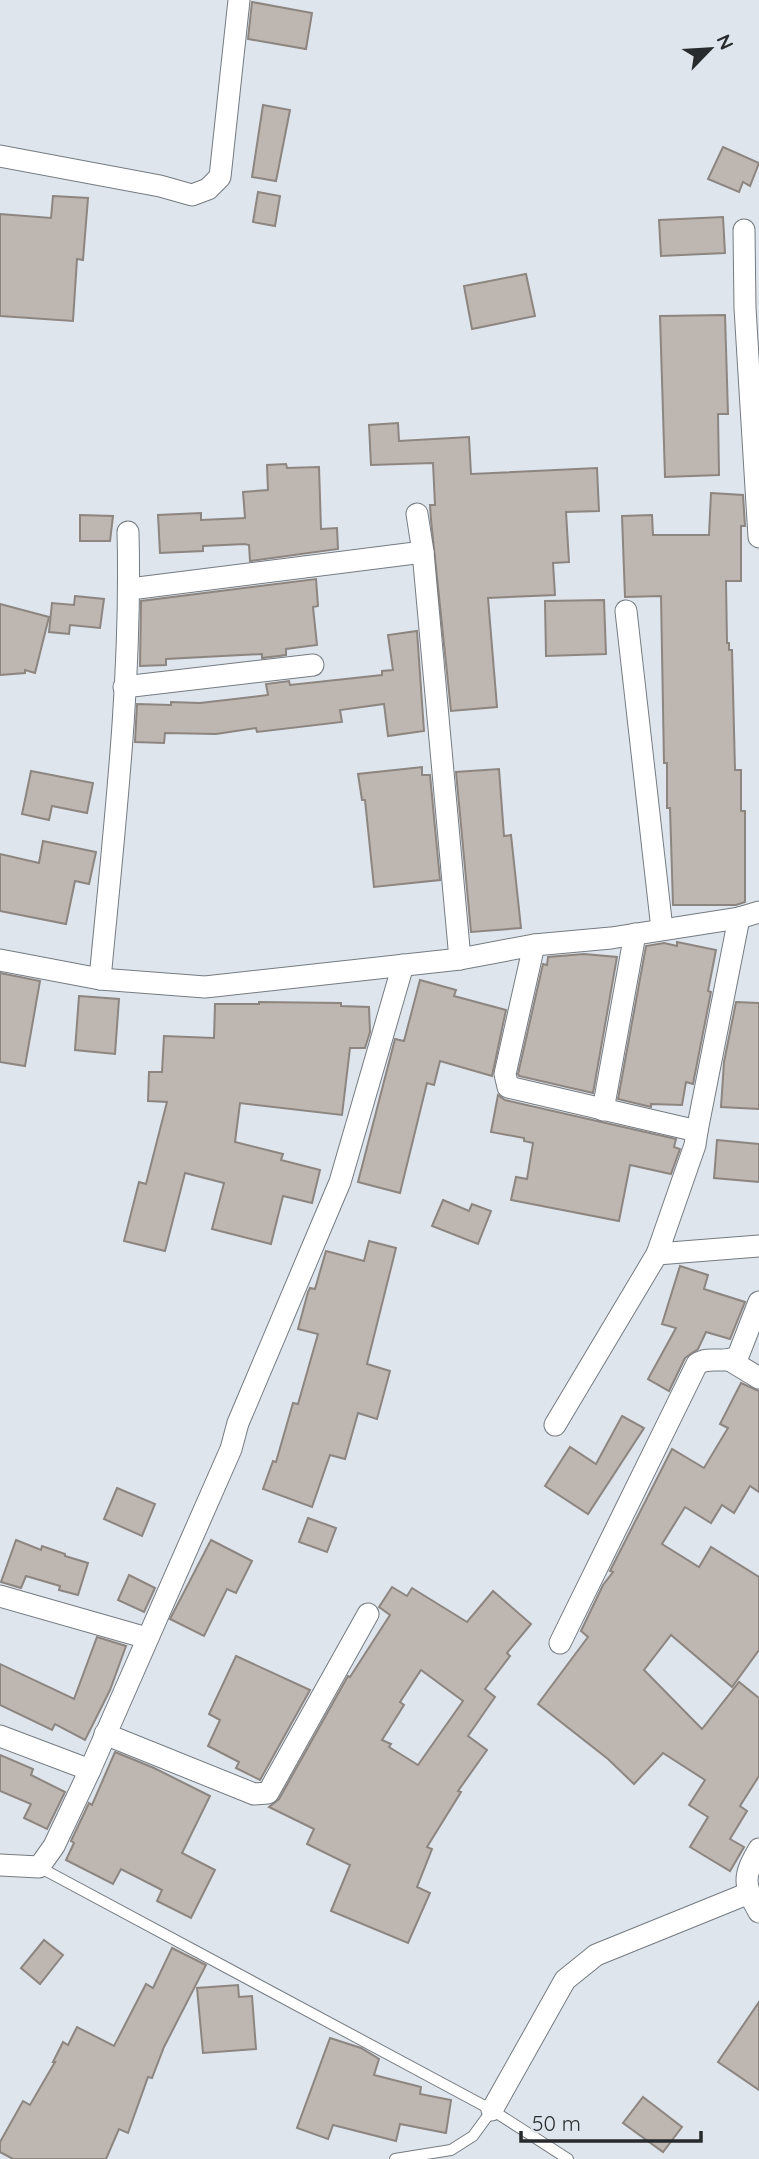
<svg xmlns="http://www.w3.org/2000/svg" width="759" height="2159" font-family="Quicksand,sans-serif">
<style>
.building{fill:#beb6b1;stroke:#8d8580;stroke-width:2;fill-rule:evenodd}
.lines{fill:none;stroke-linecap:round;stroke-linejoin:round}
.service-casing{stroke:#757b81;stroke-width:12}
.minor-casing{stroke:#757b81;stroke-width:23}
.service{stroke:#fff;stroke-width:10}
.minor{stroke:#fff;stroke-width:21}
</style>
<rect width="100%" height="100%" fill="#dee5ec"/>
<g class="building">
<path d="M252 2 312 13 306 49 248 39Z"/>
<path d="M263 105 290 110 276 181 252 177Z"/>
<path d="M723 147 759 163 750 186 743 182 739 192 708 179Z"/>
<path d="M258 192 280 196 275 226 253 222Z"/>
<path d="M53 196 88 198 83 260 77 259 73 321 0 316V214L51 218Z"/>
<path d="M723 217 725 253 661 256 659 220Z"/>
<path d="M526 274 535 316 472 329 464 286Z"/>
<path d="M725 315 728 414H718L719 475 665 477 660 316Z"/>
<path d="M398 423 399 441 469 437 471 474 597 468 599 511 566 512 569 562 553 563 555 595 488 598 497 707 451 711 431 520 430 505H435L433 463 371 465 369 425Z"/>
<path d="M286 464 287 468 319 467 321 529 337 528 338 549 250 561 249 545 245 544 203 546V551L160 553 158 515 201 513V520L245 518 243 492 268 490 267 465Z"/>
<path d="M711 493 743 495 745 526H741V581H726L727 643H729V650H732L735 770H741V811H745V902L736 905H673L670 808H667V763H664L661 596 625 597 622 516 652 515 653 535H709Z"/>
<path d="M80 515 113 516 110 541H80Z"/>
<path d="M316 579 318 606 313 607 317 645 286 649V655L262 658V654L166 659V665L140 666 141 601Z"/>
<path d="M75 596 104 599 100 628 70 625 69 634 49 632 52 603 74 605Z"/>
<path d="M604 600 606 654 546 656 545 601Z"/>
<path d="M0 604 49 617 35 673 25 670V673L0 675Z"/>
<path d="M417 631 424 731 388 736 384 704 340 710 342 722 257 732 256 728 216 734 165 733 164 743 135 742 137 704 171 705V702L200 703 268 695 266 684 289 681 290 685 382 675V671L393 670 388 635Z"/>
<path d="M422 767V775H430L440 880 374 887 365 800H362L358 774Z"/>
<path d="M499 769 504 836 511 835 521 928 471 932 456 772Z"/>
<path d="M31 771 93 783 87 813 52 806 49 820 22 814Z"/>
<path d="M43 841 96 852 89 884 75 881 66 924 0 911V854L39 863Z"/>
<path d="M677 942 716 950 708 991 711 992 693 1084 686 1082 682 1105 651 1104V1107L618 1099 646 946 664 943 677 946Z"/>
<path d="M584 954 617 957 593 1093 519 1076 518 1074 543 964 547 965 548 957Z"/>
<path d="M0 973 40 981 25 1066 0 1062Z"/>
<path d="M420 980 456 990 454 996 506 1010 492 1076 440 1061 434 1085 427 1083 400 1193 358 1182 395 1039 404 1041Z"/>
<path d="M79 996 119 999 115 1054 75 1050Z"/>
<path d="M259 1002 341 1003V1006L369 1007 370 1032 365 1048H350L342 1115 240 1103 235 1142 283 1154 281 1160 320 1170 312 1203 283 1196 271 1244 212 1229 224 1183 185 1173 165 1251 124 1241 139 1182 146 1184 167 1102 148 1101 149 1072H162L164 1036 214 1038 215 1004H259Z"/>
<path d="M736 1002 759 1003V1109L721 1107 724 1062Z"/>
<path d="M498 1095 505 1100 676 1139 674 1147 680 1149 671 1174 630 1165 619 1221 511 1200 516 1177 527 1179 533 1143 524 1141V1138L491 1132Z"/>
<path d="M717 1140 759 1144V1182L714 1178Z"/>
<path d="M443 1200 469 1211 472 1204 491 1211 478 1244 432 1226Z"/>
<path d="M369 1241 396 1248 367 1364 390 1371 377 1419 358 1413 345 1459 330 1455 312 1507 263 1489 273 1461 276 1462 293 1403 298 1404 318 1334 298 1329 308 1292 310 1288 315 1289 326 1251 364 1261Z"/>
<path d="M680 1266 708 1275 704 1289 745 1302 730 1339 706 1332 698 1349 685 1358 669 1391 648 1379 676 1328 662 1324Z"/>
<path d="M741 1383 759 1391V1492L750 1486 734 1513 722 1505 711 1523 685 1507 662 1544 699 1567 711 1547 759 1577V1650L732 1687 671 1635 644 1670 702 1729 739 1682 759 1698V1776L740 1806 747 1811 730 1839 744 1847 730 1871 690 1847 708 1817 689 1805 705 1780 663 1753 634 1784 608 1759 538 1704 588 1637 581 1631 603 1585 613 1572 610 1571 672 1449 704 1468 728 1428 720 1424Z"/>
<path d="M622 1416 644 1428 588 1514 545 1486 570 1447 596 1464Z"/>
<path d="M117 1488 155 1504 142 1536 104 1519Z"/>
<path d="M308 1518 336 1528 327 1552 299 1542Z"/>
<path d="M16 1540 41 1550 42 1546 65 1554V1556L88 1563 78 1595 59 1590 60 1586 26 1576 21 1588 1 1582Z"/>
<path d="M211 1540 252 1561 236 1593 227 1589 204 1636 170 1619Z"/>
<path d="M129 1575 155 1588 144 1612 118 1600Z"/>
<path d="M392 1587 407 1596 412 1588 467 1622 493 1591 531 1624 507 1653 510 1656 485 1689 495 1697 468 1736 487 1750 458 1791 461 1792 427 1847 432 1849 417 1887 430 1893 408 1943 331 1911 350 1865 307 1844 314 1829 269 1807 279 1799 348 1676 350 1677 390 1615 379 1607ZM421 1670 463 1701 418 1765 389 1747 391 1744 382 1740 404 1705 400 1702Z"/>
<path d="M97 1637 126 1646 110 1690 85 1740 55 1724 52 1730 0 1705V1664L74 1699Z"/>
<path d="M236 1656 310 1690 260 1780 236 1768 239 1762 208 1746 220 1720 209 1714Z"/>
<path d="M115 1752 154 1768 210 1796 182 1853 215 1870 191 1918 157 1901 162 1890 121 1869 113 1884 66 1860 74 1843 71 1841 89 1803 92 1805Z"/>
<path d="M0 1755 33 1769 31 1775 65 1792 47 1829 24 1818 31 1804 0 1791Z"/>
<path d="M44 1940 63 1955 40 1984 21 1968Z"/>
<path d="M172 1948 206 1965 164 2047 152 2078 148 2077 128 2133 119 2129 106 2159H13L0 2152V2142L23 2101 30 2105 55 2062H53L63 2042 68 2045 77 2027 114 2046 146 1984 153 1988Z"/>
<path d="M238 1985 239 1997 252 1996 256 2049 203 2053 197 1988Z"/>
<path d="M759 2002V2090L718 2062Z"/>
<path d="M330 2038 361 2048 379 2059 374 2075 421 2087 420 2094 451 2100 446 2133 400 2124 396 2141 333 2125 328 2139 297 2128Z"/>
<path d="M643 2097 682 2127 663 2152 623 2123Z"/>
</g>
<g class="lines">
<g class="service-casing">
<g id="service">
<path d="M39 1867 492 2110 568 2159"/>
<path d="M395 2159 451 2150 473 2136 492 2110"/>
</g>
</g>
<g class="minor-casing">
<g id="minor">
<path d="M0 156 160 186 192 195 208 189 220 177 239 0"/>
<path d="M744 230 745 308 759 537"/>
<path d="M417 514 423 552 460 959"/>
<path d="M130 589 423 552"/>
<path d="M626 611 662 929"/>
<path d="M124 687 313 665"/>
<path d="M534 945 505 1074 508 1087 697 1131 739 918"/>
<path d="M0 960 100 979 205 987 460 959 534 945 611 938 739 918 759 912"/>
<path d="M100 979C114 830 132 681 128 532"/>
<path d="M603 1110 635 934"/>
<path d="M697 1131 695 1145 657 1254 759 1246"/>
<path d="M731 1361 759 1378"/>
<path d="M555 1425 657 1254"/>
<path d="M0 1596 147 1638"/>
<path d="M560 1643 697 1364C710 1355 725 1365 738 1356L759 1302"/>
<path d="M105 1734 254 1794 268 1793 368 1614"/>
<path d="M0 1736 90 1770"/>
<path d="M759 1849C743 1876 743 1884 759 1912"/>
<path d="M0 1865 39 1867 54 1846 90 1770 231 1449 238 1423 340 1182 403 965"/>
<path d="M492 2110 565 1980 596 1955 749 1893"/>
</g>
</g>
<use href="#service" class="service"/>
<use href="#minor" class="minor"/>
</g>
<g transform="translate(710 49) rotate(65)" stroke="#dee5ec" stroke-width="5" paint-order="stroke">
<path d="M0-5L12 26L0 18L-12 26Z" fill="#282b2d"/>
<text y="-10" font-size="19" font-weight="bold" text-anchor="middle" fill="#282b2d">N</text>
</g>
<path d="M521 2131v10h180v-10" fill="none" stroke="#282b2d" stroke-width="3.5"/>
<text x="532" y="2131" font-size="21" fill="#282b2d" stroke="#dee5ec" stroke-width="5" paint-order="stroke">50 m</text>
</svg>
